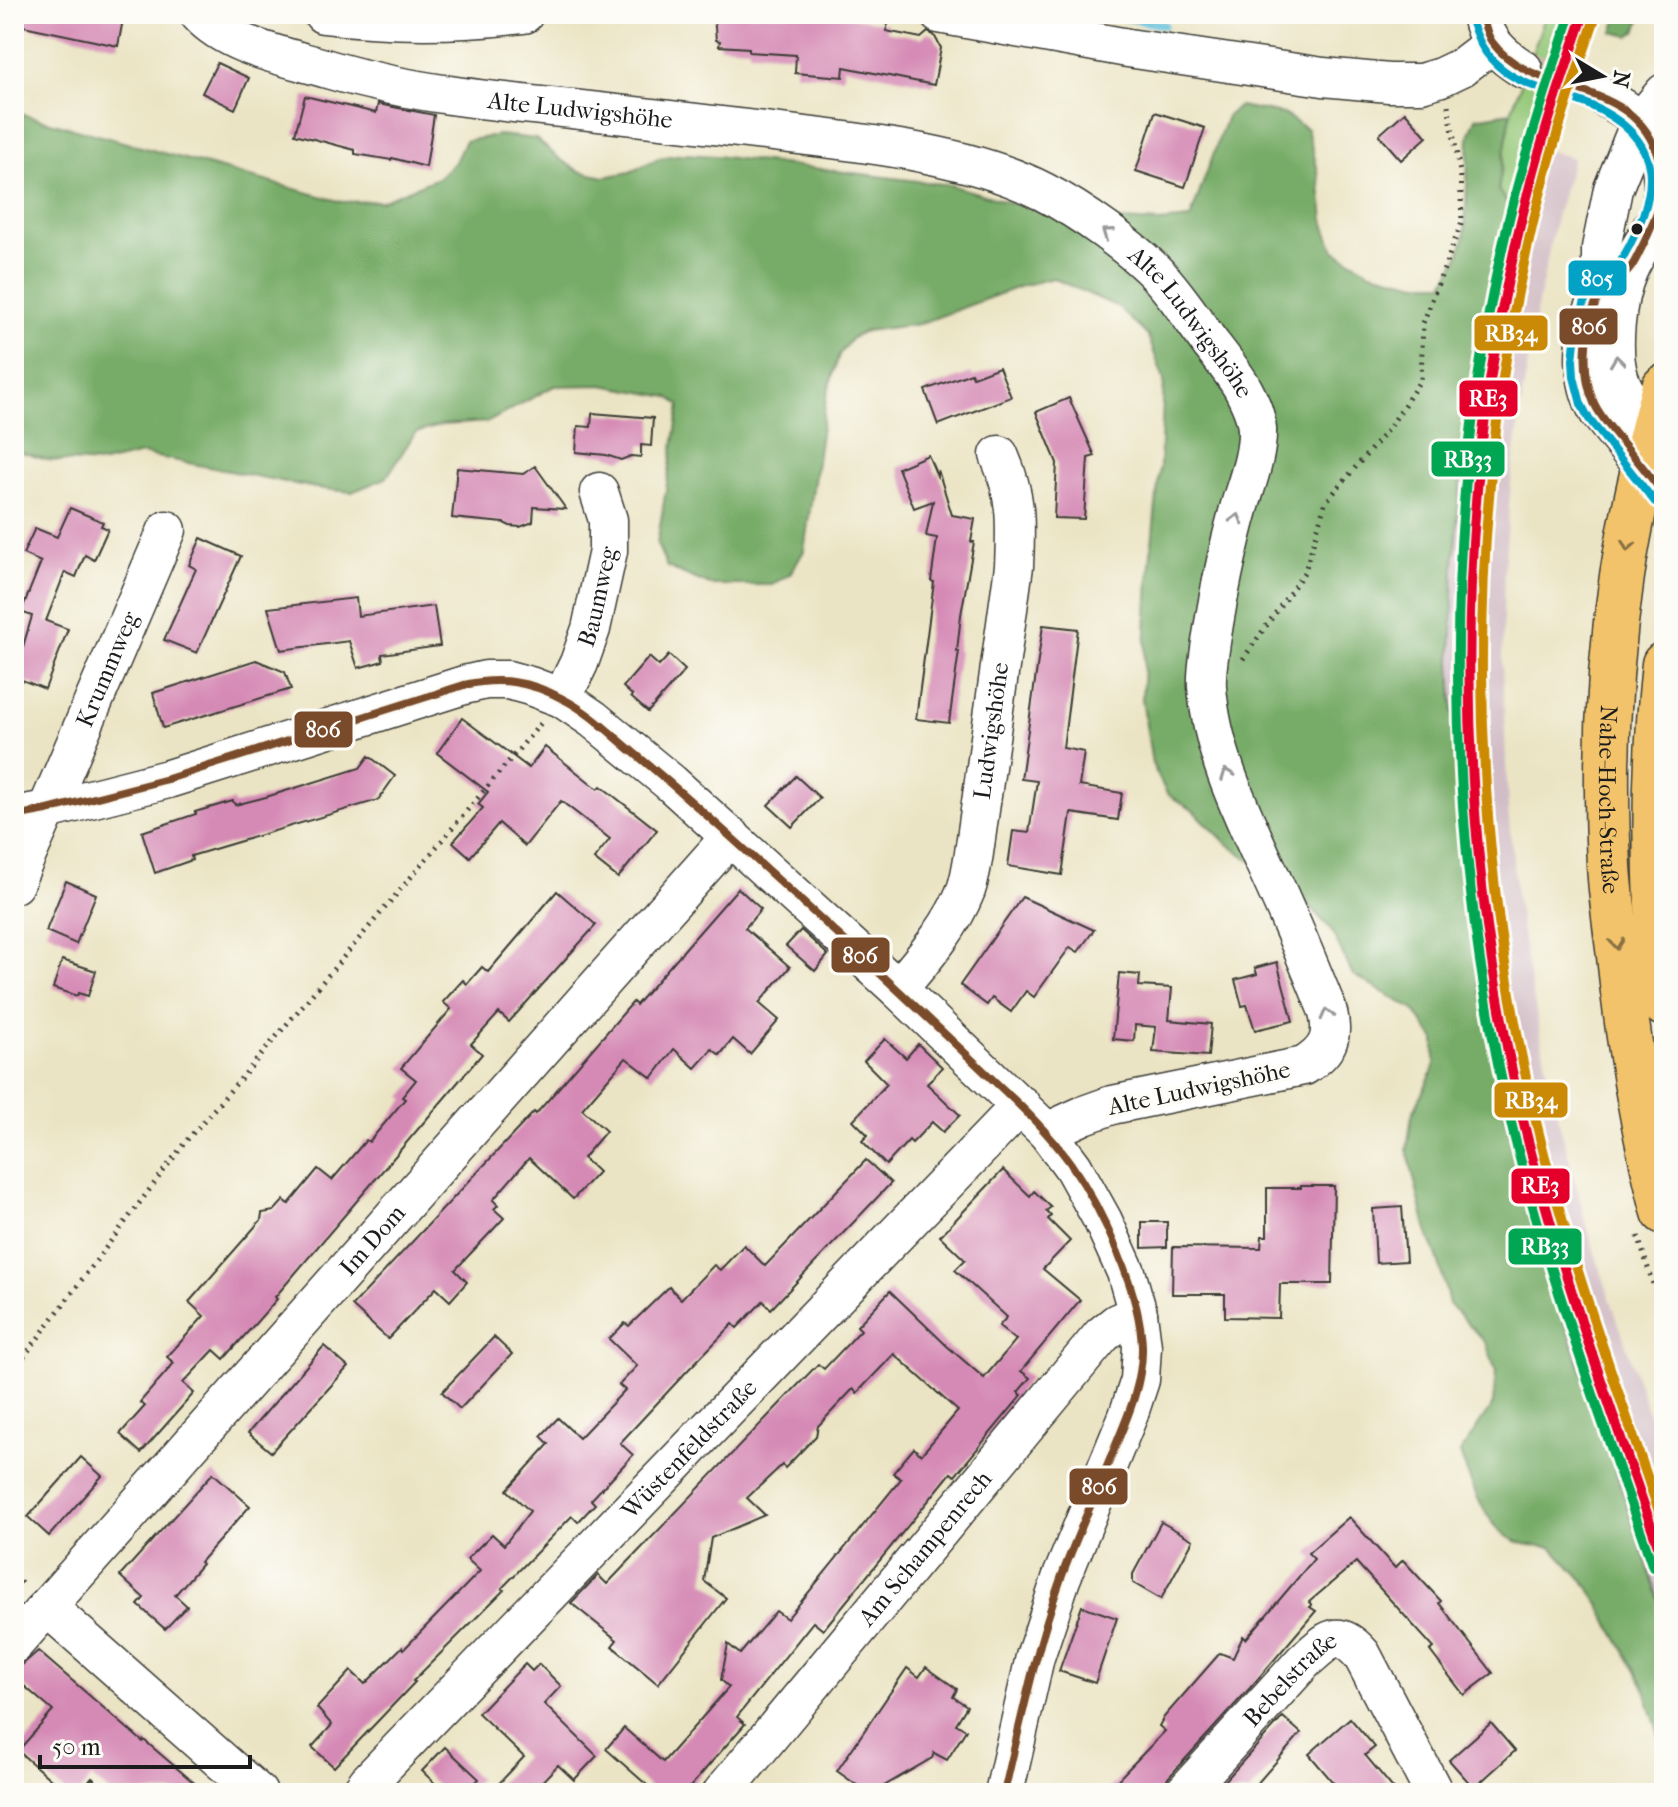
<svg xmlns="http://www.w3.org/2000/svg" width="1678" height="1807" font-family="'IM FELL French Canon',serif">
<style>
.industrial{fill:#d2bdc6}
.green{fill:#94c778;stroke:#58724a;stroke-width:2}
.forest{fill:#77ac68;stroke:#4a6442;stroke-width:2}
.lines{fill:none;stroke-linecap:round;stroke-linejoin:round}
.stream{stroke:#5cbeda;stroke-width:8}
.building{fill:#d58ab5}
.minor-tunnel{stroke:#c2bca2;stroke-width:38;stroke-dasharray:38 19;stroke-linecap:butt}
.minor-casing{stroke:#3b3a35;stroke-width:41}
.major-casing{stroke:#3b3a35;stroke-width:47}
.path{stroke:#3b3a35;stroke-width:5;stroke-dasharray:2 6;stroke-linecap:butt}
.minor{stroke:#fff;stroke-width:38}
.major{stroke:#f2c36a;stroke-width:44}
.bus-1-casing{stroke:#fdfcf7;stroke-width:14}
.bus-2-casing{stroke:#fdfcf7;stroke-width:14}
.bus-1{stroke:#7a4b2a;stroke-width:8}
.bus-2{stroke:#01a2c5;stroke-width:8}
.rail-1-casing{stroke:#fdfcf7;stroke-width:16}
.rail-2-casing{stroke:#fdfcf7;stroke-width:16}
.rail-3-casing{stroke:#fdfcf7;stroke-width:16}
.rail-1{stroke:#e4002b;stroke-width:10}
.rail-2{stroke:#00a651;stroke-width:10}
.rail-3{stroke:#cb8a06;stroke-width:10}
.oneway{stroke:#999}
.oneway2{stroke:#877043}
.bus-dot{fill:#1c1c1c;stroke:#fdfcf7;stroke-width:3}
.labels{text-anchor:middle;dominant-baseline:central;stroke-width:7;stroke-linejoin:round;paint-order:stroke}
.street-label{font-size:24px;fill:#1c1c1c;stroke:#fdfcf7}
.line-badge{stroke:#fdfcf7;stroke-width:3}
.badge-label{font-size:22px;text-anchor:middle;font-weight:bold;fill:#fff}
</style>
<rect width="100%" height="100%" fill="#fdfcf7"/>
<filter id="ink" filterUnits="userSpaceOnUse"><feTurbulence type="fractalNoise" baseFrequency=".0125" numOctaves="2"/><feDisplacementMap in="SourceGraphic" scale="16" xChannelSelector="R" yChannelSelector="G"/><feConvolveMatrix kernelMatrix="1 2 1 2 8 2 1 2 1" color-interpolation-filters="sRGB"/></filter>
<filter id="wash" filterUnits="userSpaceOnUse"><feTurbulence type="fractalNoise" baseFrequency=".006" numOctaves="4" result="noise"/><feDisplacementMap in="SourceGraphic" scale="32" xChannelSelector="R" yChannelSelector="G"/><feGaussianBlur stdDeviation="1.8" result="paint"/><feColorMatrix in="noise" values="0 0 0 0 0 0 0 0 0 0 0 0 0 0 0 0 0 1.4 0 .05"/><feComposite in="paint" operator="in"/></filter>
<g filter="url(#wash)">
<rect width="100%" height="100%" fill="#ebe4c4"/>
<path class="industrial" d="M1527 144 1573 158 1556 217 1537 308 1523 392 1511 482 1504 571 1502 662 1508 808 1516 893 1526 959 1551 1091 1592 1244 1664 1459V1615L1544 1259 1519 1168 1502 1102 1476 967 1466 899 1458 812 1451 662 1454 568 1461 477 1473 385 1487 298 1509 205Z"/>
<path class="green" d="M1546 14H1567L1509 205 1498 190 1511 112Z"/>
<g class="forest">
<path d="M1619 14H1643L1636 31 1629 36 1613 32Z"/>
<path d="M1239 106 1283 114 1307 129 1318 171 1325 227 1334 250 1371 272 1418 283H1444L1459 256 1465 234 1469 136 1476 118 1511 112 1498 190 1509 205 1487 298 1473 385 1461 477 1454 568 1451 662 1458 812 1466 899 1476 967 1502 1102 1519 1168 1544 1259 1664 1615V1751L1643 1684 1589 1587 1552 1547C1542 1546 1530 1546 1521 1543 1487 1533 1471 1484 1460 1453L1493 1404 1496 1371 1486 1343 1449 1304 1439 1263 1426 1228 1407 1149 1412 1115 1435 1066V1040L1414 1010 1353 975 1330 928 1300 897 1225 842 1194 811 1167 794 1152 764 1142 699 1150 563 1160 466 1164 380 1148 336 1118 307 1053 278 1021 286 919 324 866 331 852 338 839 355 826 398 804 551 790 574 772 585H710L667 567 657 544 680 405 669 397 602 385 554 386 488 422 442 425 415 433 386 478 352 492 316 488 142 454 103 463 47 460 14 450V112L342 202 381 201 438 178 455 162 465 141 499 135 536 139 561 160 579 171 604 177 630 172 659 158 683 154 716 156 950 185 1060 217 1159 222 1190 219 1227 116Z"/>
</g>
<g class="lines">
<path class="stream" d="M1121 14 1128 18 1164 25"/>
</g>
<g id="blocks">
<g class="building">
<path d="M14 14H124L118 46 14 24Z"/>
<path d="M714 14H833L888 24 886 31 921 38 928 32 934 35 941 48 934 85 844 67 843 77 795 73 796 55 749 52V48L719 46 720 41 716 40Z"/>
<path d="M217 63 249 78 235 109 202 93Z"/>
<path d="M305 96 376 113 378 104 434 115 426 167 392 158 391 160 355 154V150L295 134Z"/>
<path d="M1155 112 1205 128 1185 187 1136 171Z"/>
<path d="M1405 112 1427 137 1401 160 1379 135Z"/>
<path d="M999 367 1011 397 938 425 925 390 971 373 973 377Z"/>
<path d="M1069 398 1095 456 1088 458 1084 519 1054 518 1057 463 1036 412Z"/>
<path d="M592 413 653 418 651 446 641 445V457L631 456 621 460 606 455 576 452 578 426 591 427Z"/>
<path d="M928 455 937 476 938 470 952 515 975 519 971 542H974L961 615 957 651H959L949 723 916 719 934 582 931 581 937 538 926 536 933 501 914 508 898 468Z"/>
<path d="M535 466 566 509 534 507 533 522 520 527 510 526 504 523 452 518 457 468 523 474Z"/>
<path d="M70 508 103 522 101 526 108 529 94 560 85 555 76 577 65 572 46 621 68 629 45 689 14 677 32 616 21 612 41 562 23 554 35 528 57 537Z"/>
<path d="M201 538 241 556 197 653 164 640 196 569 189 565Z"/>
<path d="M356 598 358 616 434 606 440 646 382 654 383 661 358 668 349 641 281 650 268 608Z"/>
<path d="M1043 625 1078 629 1063 748 1084 752 1079 786 1122 793 1118 820 1071 813 1062 875 1008 866 1013 831 1029 833 1037 781 1021 779Z"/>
<path d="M669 655 685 670 648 712 631 697 632 695 623 687 649 657 659 666Z"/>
<path d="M256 660 285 672 291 689 163 728 153 693Z"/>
<path d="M462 718 529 768 545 747 598 789 601 786 657 830 618 878 594 859 610 839 561 801 525 846 499 823 470 857 453 842 483 808 478 804 488 792 437 753Z"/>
<path d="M369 756 395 776 378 800 191 856 192 860 155 873 142 832 196 814 195 812 233 801 235 805 266 797 360 768Z"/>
<path d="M796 776 820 798 792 827 768 805Z"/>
<path d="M66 881 96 894 76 944 46 931Z"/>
<path d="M738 888 761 909 745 928 790 967 759 1003 779 1020 750 1054 733 1039 720 1055 712 1049 695 1068 674 1049 652 1078 626 1058 582 1109 606 1131 583 1158 598 1172 573 1199 529 1158 493 1200 498 1205 494 1209 504 1218 455 1270 467 1282 450 1301 436 1288 388 1339 352 1306 534 1112 536 1114 633 1002 636 1005Z"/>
<path d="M557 891 596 925 509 1022 499 1013 471 1044 482 1054 275 1297 277 1299 224 1359 214 1350 183 1383 194 1393 141 1453 120 1434 145 1406 140 1402 174 1363 167 1357 204 1316 189 1302 261 1220 262 1213 274 1211 284 1200 289 1204 318 1169 332 1180 366 1140 369 1142 405 1099 402 1097 416 1080 401 1068 451 1009 443 1002 463 980 467 984 482 967 488 972Z"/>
<path d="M1022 897 1094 930 1078 952 1070 947 1034 997 1026 991 1011 1012 992 998 987 1005 960 985Z"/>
<path d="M801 930 828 955 815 971 786 946Z"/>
<path d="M62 960 96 971 88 996 78 993 77 996 53 988Z"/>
<path d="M1277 962 1293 1021 1255 1030 1247 1005 1242 1006 1235 980 1257 974 1255 968Z"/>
<path d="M1119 973 1140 975 1139 986 1172 988 1169 1020 1211 1024 1208 1056 1153 1052 1156 1027 1135 1025 1134 1041 1113 1039Z"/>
<path d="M885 1039 906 1058 918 1044 942 1067 927 1084 960 1115 943 1132 932 1122 912 1143 909 1140 886 1165 862 1141 868 1135 853 1120 887 1084 864 1061Z"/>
<path d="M866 1160 891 1183 771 1309 763 1301 737 1328 733 1324 688 1370 620 1443 633 1455 591 1500 595 1504 578 1522 572 1516 502 1588 504 1590 413 1681 415 1682 334 1767 312 1747 332 1725 317 1708 351 1671 365 1684 402 1647 404 1649 480 1571 467 1559 492 1534 504 1545 530 1511 507 1490 549 1444 541 1436 558 1418 579 1438 625 1390 619 1385 637 1366 609 1339 625 1323 629 1326 669 1287 681 1299 714 1265 720 1270 744 1245 765 1266Z"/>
<path d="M1003 1170 1030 1196 1034 1191 1051 1207 1046 1211 1051 1216 1048 1219 1070 1241 1043 1269 1080 1300 1021 1371 1030 1378 1018 1392 1022 1395 955 1476 951 1473 823 1630 813 1622 737 1717 745 1724 709 1765 685 1793H656L606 1749 624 1728 663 1762 729 1687 721 1680 728 1644 740 1654 776 1611 787 1619 901 1479 893 1473 914 1448 921 1455 958 1411 894 1354 857 1393 853 1389 818 1426 816 1436 785 1468 782 1465 747 1498 765 1515 711 1538 704 1581 726 1598 658 1684 612 1646 617 1640 571 1603 598 1575 607 1584 818 1364 824 1369 861 1330 857 1326 890 1291 947 1346 984 1378 1016 1340 999 1326 1007 1317 955 1270 965 1260 940 1236Z"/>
<path d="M1301 1186H1334L1332 1284H1280L1279 1318 1225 1317V1294H1172L1173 1247 1261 1248 1262 1236H1267V1188H1301Z"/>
<path d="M1402 1207 1406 1261 1376 1263 1373 1209Z"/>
<path d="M1142 1222H1167V1247L1142 1248Z"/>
<path d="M494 1337 512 1354 460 1409 442 1392Z"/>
<path d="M324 1346 348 1367 271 1452 248 1433Z"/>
<path d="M81 1457 102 1476 49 1536 28 1517Z"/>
<path d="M213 1473 250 1506 200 1562 202 1564 175 1595 187 1606 165 1629 138 1605 144 1598 120 1576Z"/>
<path d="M1349 1517 1395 1568 1403 1560 1441 1601 1439 1603 1493 1673 1464 1695 1430 1651 1434 1648 1356 1562 1309 1602 1312 1605 1310 1607 1316 1611 1250 1688 1168 1778 1163 1788V1793H1105L1165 1731 1159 1726 1164 1717 1220 1653 1233 1658 1243 1636 1246 1639 1314 1559 1308 1553Z"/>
<path d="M1161 1522 1193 1540 1161 1599 1133 1583V1574Z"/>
<path d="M1082 1606 1117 1618 1095 1683 1059 1671Z"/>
<path d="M38 1651 143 1742 144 1740 206 1793H110L92 1778 79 1793H66L18 1751 53 1711 14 1677 15 1665H22Z"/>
<path d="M525 1664 532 1671 539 1664 561 1686 544 1704 597 1756 574 1780 558 1765 531 1793H490L524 1757 478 1713Z"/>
<path d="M926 1667 957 1689 953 1697 967 1706 956 1724 966 1730 947 1760 934 1753 932 1758 872 1793H868L837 1771 907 1668 919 1677Z"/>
<path d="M1283 1717 1301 1733 1249 1793H1214Z"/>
<path d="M1350 1718 1375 1747 1365 1755 1397 1793H1342L1309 1754Z"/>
<path d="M1491 1723 1515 1751 1474 1788 1449 1760Z"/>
<path d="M445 1747 479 1779 465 1793H445L422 1771Z"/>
</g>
</g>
</g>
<g filter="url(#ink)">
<use href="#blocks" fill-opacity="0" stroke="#3b3a35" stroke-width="2"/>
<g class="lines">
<path class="minor-tunnel" d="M1523 69 1602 96"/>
<g class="minor-casing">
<g id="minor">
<path id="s1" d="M199 14C228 47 289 57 331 70 409 93 491 101 572 109 647 117 723 126 798 135 875 144 975 156 1044 192 1081 211 1133 248 1161 278 1179 298 1194 321 1210 343 1221 357 1233 372 1242 387 1249 400 1256 414 1257 429 1258 456 1246 484 1239 509 1227 552 1218 597 1211 642 1209 657 1206 672 1207 687 1212 757 1246 821 1274 884 1293 925 1310 967 1327 1009 1335 1037 1328 1051 1304 1066L1112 1105 1084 1115 1047 1132"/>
<path d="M323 14C390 22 457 22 524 14"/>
<path d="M939 14 1128 48 1323 77 1389 83H1421L1441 77 1462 67 1492 44"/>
<path d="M1481 14C1485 41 1501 55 1523 69"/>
<path d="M1602 96C1616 104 1632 112 1642 124 1663 148 1668 188 1657 217 1649 236 1636 252 1628 271 1616 298 1610 352 1620 380 1628 403 1648 421 1664 438"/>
<path d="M1608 284C1582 318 1577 376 1599 413L1664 494"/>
<path d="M1606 285 1601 274V248L1613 189 1640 122 1664 93"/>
<path id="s2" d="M562 698 579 663 591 629 608 551V520L599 492"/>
<path d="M14 816 47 810 168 779 464 685 486 680H508L530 686 562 698 593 719 671 783 898 989 1047 1132 1073 1167 1103 1221 1126 1272 1138 1314 1142 1346 1140 1380 1128 1416 1061 1579 1035 1657 1004 1793"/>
<path id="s3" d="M14 884 47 810 167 530"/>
<path id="s4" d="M898 989C924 958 951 928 966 890 970 879 972 865 974 853L1014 566C1016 521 1017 496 999 455"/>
<path d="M47 1607 258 1793"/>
<path id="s5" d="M14 1644 731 836"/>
<path id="s6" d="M360 1793 368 1782 1021 1105"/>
<path id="s7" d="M722 1793 1102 1335 1117 1323 1138 1314"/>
<path id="s8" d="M1184 1793 1304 1661C1328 1641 1337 1626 1362 1655L1434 1793"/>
</g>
</g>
<g class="major-casing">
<g id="major">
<path id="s9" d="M1664 387C1647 449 1632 512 1622 576 1608 671 1604 769 1609 866 1611 896 1615 926 1619 956 1628 1043 1642 1128 1664 1212"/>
<path d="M1664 664C1652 777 1653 891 1664 1004"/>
</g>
</g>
<g class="path">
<path d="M1243 659 1305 571 1325 503 1390 427 1421 379 1423 323 1462 222 1460 172 1448 105"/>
<path d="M1638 1236 1664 1319"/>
<path d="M14 1370 186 1141 244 1075 541 723"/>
<path d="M14 1577 23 1585"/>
</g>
<use href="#minor" class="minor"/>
<use href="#major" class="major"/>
<g class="bus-1-casing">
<g id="bus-1">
<path d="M1481 14C1484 23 1487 35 1492 42 1534 100 1637 75 1659 160 1668 192 1656 219 1642 247 1637 256 1634 266 1626 273 1618 280 1608 281 1602 291 1584 320 1580 371 1594 403 1600 416 1609 426 1618 437 1634 456 1649 475 1664 494"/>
<path d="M14 816 47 810 168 779 464 685C500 677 530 681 563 699 589 712 611 734 633 752 682 792 729 835 776 878 841 937 906 997 970 1058 1005 1092 1042 1123 1071 1164 1102 1209 1140 1291 1142 1346 1143 1384 1127 1418 1113 1452 1096 1494 1076 1537 1060 1581 1035 1651 1021 1721 1004 1793"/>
</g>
</g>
<g class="bus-2-casing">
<path id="bus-2" d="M1470 18C1478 40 1483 54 1502 69 1526 88 1559 93 1587 104 1669 138 1660 194 1622 259L1617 265 1596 279 1586 297 1576 332 1573 360 1574 377 1581 404 1589 419 1655 502"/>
</g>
<use href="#bus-1" class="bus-1"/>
<use href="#bus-2" class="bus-2"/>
<g class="rail-1-casing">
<path id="rail-1" d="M1584 14C1558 89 1533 165 1516 243 1452 523 1455 819 1518 1099 1554 1257 1612 1410 1664 1563"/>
</g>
<g class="rail-2-casing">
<path id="rail-2" d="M1571 14C1546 87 1522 161 1505 236 1440 516 1444 822 1506 1101 1542 1260 1600 1413 1653 1567"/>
</g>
<g class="rail-3-casing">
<path id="rail-3" d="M1595 18C1569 94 1544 170 1527 249 1465 526 1468 819 1530 1096 1563 1243 1616 1384 1664 1526"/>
</g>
<use href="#rail-1" class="rail-1"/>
<use href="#rail-2" class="rail-2"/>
<use href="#rail-3" class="rail-3"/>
</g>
<defs><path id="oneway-chevron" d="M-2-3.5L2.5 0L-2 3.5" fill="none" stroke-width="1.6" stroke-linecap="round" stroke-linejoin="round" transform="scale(2)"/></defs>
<g class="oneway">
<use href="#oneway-chevron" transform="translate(1107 233) rotate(-145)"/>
<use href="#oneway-chevron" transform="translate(1617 361) rotate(-97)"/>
<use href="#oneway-chevron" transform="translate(1237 519) rotate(-75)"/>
<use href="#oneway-chevron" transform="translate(1227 774) rotate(-111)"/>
<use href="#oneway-chevron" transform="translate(1327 1014) rotate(-104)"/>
</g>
<g class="oneway2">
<use href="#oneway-chevron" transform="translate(1628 546) rotate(100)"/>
<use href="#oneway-chevron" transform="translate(1617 944) rotate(84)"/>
</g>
</g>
<circle class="bus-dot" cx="1637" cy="229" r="7"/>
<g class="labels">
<g class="street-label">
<text stroke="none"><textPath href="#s1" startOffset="398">Alte Ludwigshöhe</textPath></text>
<text stroke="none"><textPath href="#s1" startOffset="1070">Alte Ludwigshöhe</textPath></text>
<text stroke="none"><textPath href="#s2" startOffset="108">Baumweg</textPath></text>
<text stroke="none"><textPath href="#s3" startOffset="234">Krummweg</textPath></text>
<text stroke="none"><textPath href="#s4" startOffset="282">Ludwigshöhe</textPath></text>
<text stroke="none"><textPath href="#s9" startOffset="418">Nahe-Hoch-Straße</textPath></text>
<text transform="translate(1199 1088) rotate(-12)">Alte Ludwigshöhe</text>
<text stroke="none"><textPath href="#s5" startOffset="540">Im Dom</textPath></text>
<text stroke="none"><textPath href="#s6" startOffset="476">Wüstenfeldstraße</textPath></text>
<text stroke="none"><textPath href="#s7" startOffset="318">Am Schampenrech</textPath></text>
<text stroke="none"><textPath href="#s8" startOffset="156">Bebelstraße</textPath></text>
</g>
</g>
<g class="line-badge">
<rect x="1567" y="259" width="61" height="38" rx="8" fill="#01a2c5"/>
<rect x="1558" y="307" width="61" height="39" rx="8" fill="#7a4b2a"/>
<rect x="1473" y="314" width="76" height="38" rx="8" fill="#cb8a06"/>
<rect x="1458" y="379" width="61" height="39" rx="8" fill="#e4002b"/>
<rect x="1430" y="440" width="76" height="38" rx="8" fill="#00a651"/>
<rect x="293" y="710" width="61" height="39" rx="8" fill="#7a4b2a"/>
<rect x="830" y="936" width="61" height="38" rx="8" fill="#7a4b2a"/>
<rect x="1493" y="1081" width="76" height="38" rx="8" fill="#cb8a06"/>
<rect x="1510" y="1167" width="61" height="38" rx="8" fill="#e4002b"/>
<rect x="1507" y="1227" width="76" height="39" rx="8" fill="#00a651"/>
<rect x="1068" y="1467" width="61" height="39" rx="8" fill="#7a4b2a"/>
</g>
<g class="badge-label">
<text x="1597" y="286">805</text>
<text x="1589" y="334">806</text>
<text x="1511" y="341">RB34</text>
<text x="1488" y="406">RE3</text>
<text x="1468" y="467">RB33</text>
<text x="323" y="737">806</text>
<text x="860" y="963">806</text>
<text x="1531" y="1108">RB34</text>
<text x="1540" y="1193">RE3</text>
<text x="1545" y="1254">RB33</text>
<text x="1099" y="1494">806</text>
</g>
<rect width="1678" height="1807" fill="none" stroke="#fdfcf7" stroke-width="48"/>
<g transform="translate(1602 76) rotate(100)" stroke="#fdfcf7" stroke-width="6" paint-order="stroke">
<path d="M0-6L14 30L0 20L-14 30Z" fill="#1c1c1c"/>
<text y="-12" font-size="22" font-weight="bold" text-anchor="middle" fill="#1c1c1c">N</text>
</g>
<path d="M40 1755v12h210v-12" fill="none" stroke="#1c1c1c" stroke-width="4"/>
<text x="52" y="1755" font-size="24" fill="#1c1c1c" stroke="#fdfcf7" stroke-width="6" paint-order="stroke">50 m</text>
</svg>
